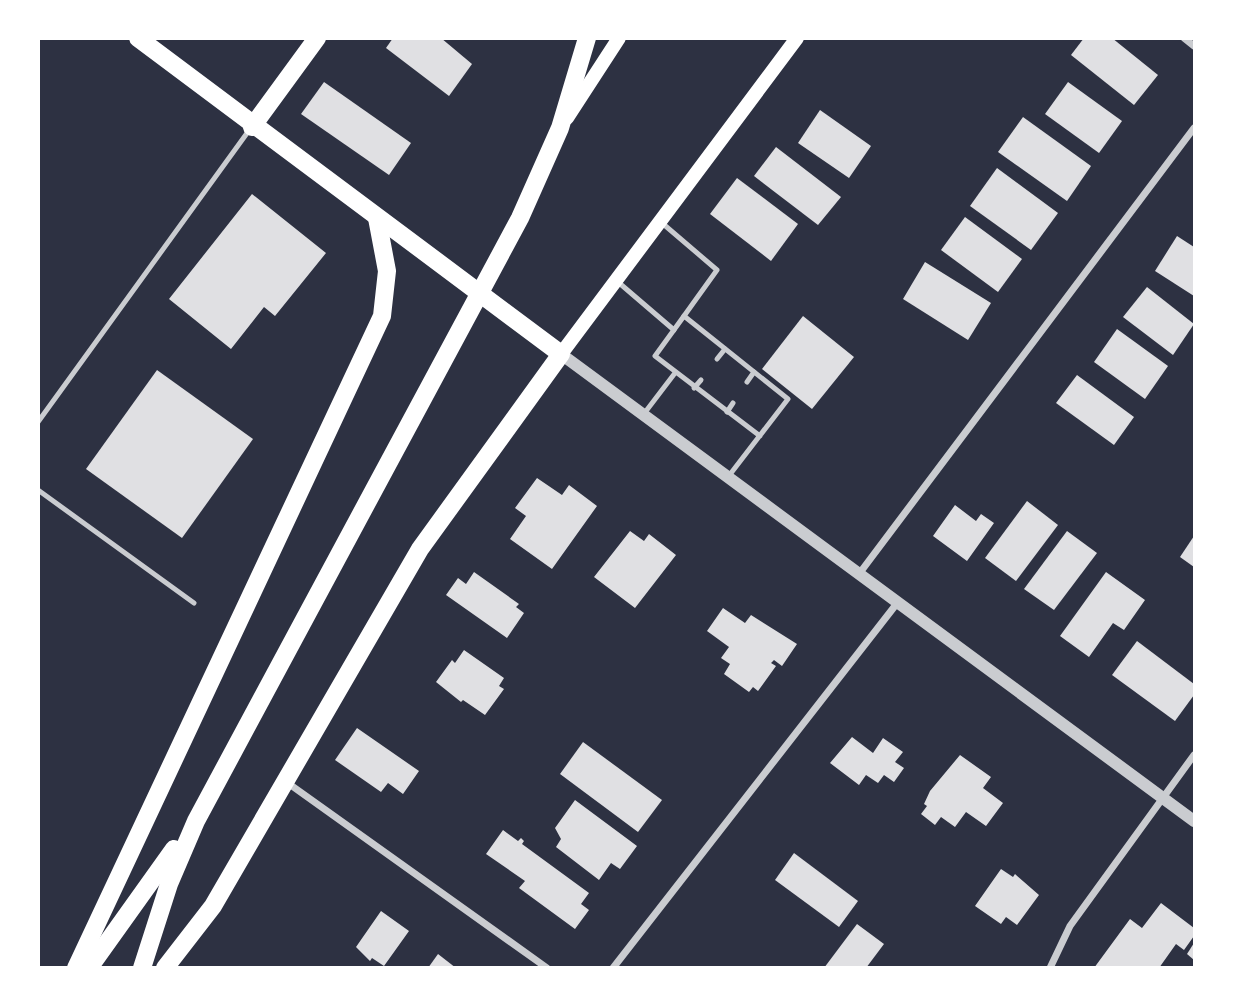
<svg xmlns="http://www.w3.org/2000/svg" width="1233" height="1006" font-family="'Fira Sans',sans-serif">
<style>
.building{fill:#e0e0e3}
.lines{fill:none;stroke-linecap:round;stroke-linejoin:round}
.service{stroke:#caccd0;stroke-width:5}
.minor{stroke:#caccd0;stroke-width:7}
.tertiary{stroke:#caccd0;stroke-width:12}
.secondary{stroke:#fff;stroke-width:14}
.primary{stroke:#fff;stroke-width:18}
</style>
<rect width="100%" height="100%" fill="#2d3142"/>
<g class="building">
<path d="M393 38H441L472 64 449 96 386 48Z"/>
<path d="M1084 38H1112L1158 75 1134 105 1071 55Z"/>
<path d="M324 82 411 143 389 175 301 114Z"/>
<path d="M1068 82 1122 121 1099 153 1045 114Z"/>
<path d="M820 110 871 146 849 178 798 143Z"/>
<path d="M1023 117 1091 166 1067 201 998 152Z"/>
<path d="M776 147 841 197 818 225 754 176Z"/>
<path d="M997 168 1058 213 1031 250 970 206Z"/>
<path d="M737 178 798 224 771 261 710 214Z"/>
<path d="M252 194 326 253 275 316 264 307 231 349 169 299Z"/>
<path d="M965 217 1022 259 998 292 941 250Z"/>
<path d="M1177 236 1194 247V296L1155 271Z"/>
<path d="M925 262 991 303 968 340 903 299Z"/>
<path d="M1147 287 1194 324 1173 355 1123 317Z"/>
<path d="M803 316 854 357 812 409 762 369Z"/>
<path d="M1117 329 1168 366 1145 399 1094 362Z"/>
<path d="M157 370 253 439 182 538 86 469Z"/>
<path d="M1077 375 1134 417 1114 445 1056 403Z"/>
<path d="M537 478 562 495 569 485 597 506 552 569 510 539 526 516 515 508Z"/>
<path d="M1027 501 1058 525 1016 581 985 558Z"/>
<path d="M955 505 976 521 981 514 994 523 967 561 933 536Z"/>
<path d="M630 531 644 541 649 534 676 555 635 608 594 577Z"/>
<path d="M1067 531 1097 553 1054 610 1024 589Z"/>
<path d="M1194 536V567L1180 557Z"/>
<path d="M474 572 519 604 516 607 524 613 507 638 446 595 458 578 466 584Z"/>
<path d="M1106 572 1145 600 1124 630 1113 623 1089 657 1060 636Z"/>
<path d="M723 608 745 623 751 615 797 644 782 666 774 660 771 663 776 666 758 691 753 687 749 692 724 674 730 664 721 658 729 647 707 631Z"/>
<path d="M1137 641 1194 684V695L1175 721 1112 675Z"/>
<path d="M464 650 504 678 499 686 504 689 485 715 463 700 461 702 436 682 452 660 455 663Z"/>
<path d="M357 728 419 771 403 794 388 783 381 792 335 760Z"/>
<path d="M852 737 873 753 883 738 903 752 895 762 904 768 894 782 884 775 878 783 866 775 859 785 830 763Z"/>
<path d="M583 742 662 800 638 832 560 774Z"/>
<path d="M960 755 991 777 983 788 1003 803 986 826 966 812 955 827 941 817 935 825 921 814 927 806 924 804 930 791Z"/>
<path d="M575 800 637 846 620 869 611 863 599 880 556 847 561 839 555 828Z"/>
<path d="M503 830 518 841 521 838 524 841 522 844 589 893 581 904 589 910 575 929 519 888 525 881 486 854Z"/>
<path d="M794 853 858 901 839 927 775 880Z"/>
<path d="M1001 869 1013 877 1015 874 1039 895 1017 925 1006 917 1001 924 975 906Z"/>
<path d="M1161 903 1194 928V936L1184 950 1176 944 1159 968H1094L1130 919 1142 928Z"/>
<path d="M381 911 409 931 384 966 372 958 370 961 356 947Z"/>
<path d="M857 924 884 944 866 968H824Z"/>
<path d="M1194 943V960L1187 954Z"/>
<path d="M438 954 456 968H428Z"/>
</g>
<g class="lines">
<g class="service">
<path d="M662 223 717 270 684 316"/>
<path d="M618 282 674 330"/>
<path d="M717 359 725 349"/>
<path d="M747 382 754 372"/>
<path d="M694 388 701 380"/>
<path d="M727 412 733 403"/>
<path d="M643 415 675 373"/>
<path d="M38 422 250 129"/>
<path d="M728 477 788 399 684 316 655 356 760 436"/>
<path d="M38 490 194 603"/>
</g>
<g class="minor">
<path d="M1184 38 1194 46"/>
<path d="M859 574 1194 128"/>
<path d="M285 781 547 968"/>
<path d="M613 968 898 602"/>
<path d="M1050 968 1070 926 1194 755"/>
</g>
<path class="tertiary" d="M561 354 1194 821"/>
<g class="secondary">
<path d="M567 118 619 38"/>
<path d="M561 354 797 38"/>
</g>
<g class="primary">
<path d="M138 38 561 354 420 549 213 906 165 968"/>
<path d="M252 127 317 38"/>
<path d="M76 968 382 316 387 271 377 218"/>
<path d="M89 968 174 849"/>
<path d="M142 968 169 884 196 821 520 218 560 128 587 38"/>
</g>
</g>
<rect width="1233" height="1006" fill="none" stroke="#ffffff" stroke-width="80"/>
</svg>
